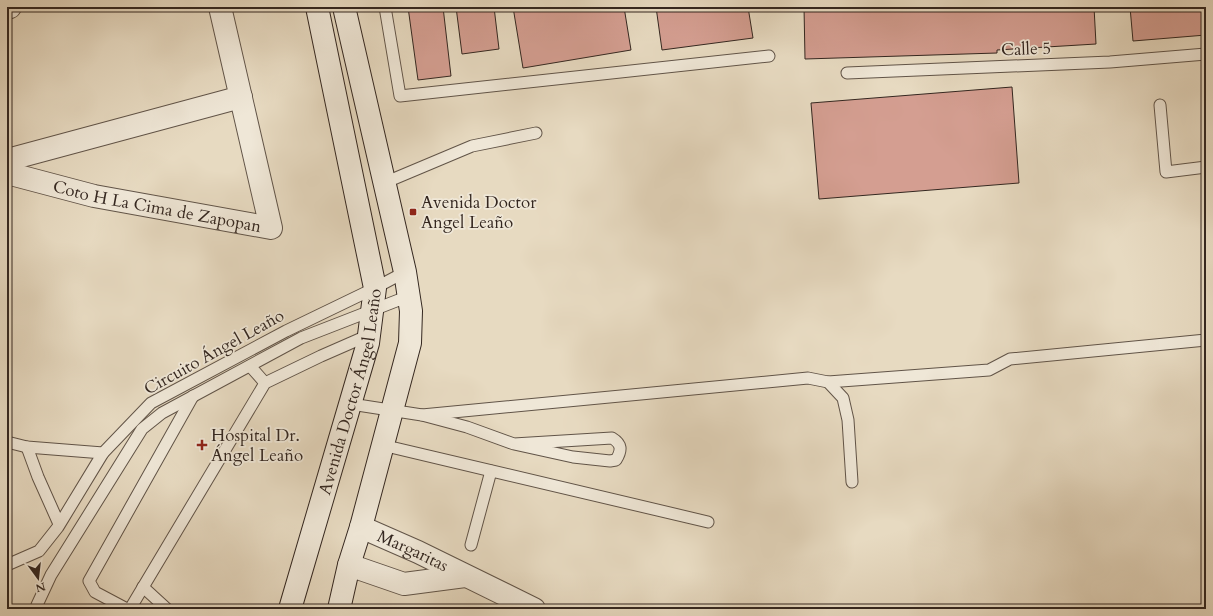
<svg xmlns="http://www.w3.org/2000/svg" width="1213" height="616" font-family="Cardo,serif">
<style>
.building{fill:#d49e91;stroke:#342720}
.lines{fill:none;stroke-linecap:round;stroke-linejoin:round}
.lane-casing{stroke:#615448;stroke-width:13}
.street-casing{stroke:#615448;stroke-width:24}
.secondary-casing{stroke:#342720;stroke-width:24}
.lane{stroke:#efe7d7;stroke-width:11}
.street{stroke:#efe7d7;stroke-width:22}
.secondary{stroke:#efe7d7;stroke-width:22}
.poi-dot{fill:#8f2418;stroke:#efe7d7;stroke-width:1.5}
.labels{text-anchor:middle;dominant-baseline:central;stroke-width:3.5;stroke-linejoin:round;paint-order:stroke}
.street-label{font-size:17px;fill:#342720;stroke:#efe7d7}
.poi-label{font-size:17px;fill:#342720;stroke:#efe7d7;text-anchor:start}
</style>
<rect width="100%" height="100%" fill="#e7dac1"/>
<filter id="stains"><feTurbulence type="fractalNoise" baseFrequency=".005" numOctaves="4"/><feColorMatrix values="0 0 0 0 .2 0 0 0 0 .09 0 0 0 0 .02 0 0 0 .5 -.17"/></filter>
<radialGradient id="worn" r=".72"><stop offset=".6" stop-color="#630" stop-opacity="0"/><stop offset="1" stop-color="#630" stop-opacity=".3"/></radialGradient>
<g class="building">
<path d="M408 7H443L451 76 418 80Z"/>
<path d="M456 7H494L499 49 462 54Z"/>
<path d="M513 7H624L631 50 523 68Z"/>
<path d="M656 7H748L753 38 662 50Z"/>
<path d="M804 7H1094L1096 44 997 50V53L805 59Z"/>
<path d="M1130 7H1206V35L1133 41Z"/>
<path d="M1012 87 1019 183 819 199 811 103Z"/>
</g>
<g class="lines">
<g class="lane-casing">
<g id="lane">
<path d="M385 7 400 96 769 56"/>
<path d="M847 73 1110 62 1206 54"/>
<path d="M1160 105 1166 172 1206 167"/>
<path d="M384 183 472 146 536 133"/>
<path d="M250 366 265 383"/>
<path d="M828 382 989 370 1010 359 1206 340"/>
<path d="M351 404 422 415 467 427 514 444 573 457 610 461 616 460C622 450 622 444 612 438L514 444"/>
<path d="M422 415 808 378 828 382 843 398 848 420 852 482"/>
<path d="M7 442 27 447 103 453"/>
<path d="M382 445 708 522"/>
<path d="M27 447 38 477 59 524"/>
<path d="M471 545 491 471"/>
<path d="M7 565 39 551 58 527 103 453 151 403 286 331 375 288 405 272"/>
<path d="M143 587 167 609"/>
<path d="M36 609 37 605 51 575 142 429 162 413 301 338 409 296"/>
<path d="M127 609 95 592 89 581 193 396"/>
<path d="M130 609 265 383 321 356 369 335"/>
</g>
</g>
<g class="street-casing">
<g id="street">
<path d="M7 8 10 7"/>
<path d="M7 160 241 97"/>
<path id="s1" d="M7 173 94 196 271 228 220 7"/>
<path id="s2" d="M361 527 418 552 534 609"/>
<path d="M349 565 404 584 465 576"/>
</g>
</g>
<g class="secondary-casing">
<g id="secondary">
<path id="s3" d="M290 609 368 343 375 288 317 7"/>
<path d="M339 609 349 565 361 527 410 343 411 311 405 272 344 7"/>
</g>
</g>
<use href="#lane" class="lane"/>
<use href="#street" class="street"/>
<use href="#secondary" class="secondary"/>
</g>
<g class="poi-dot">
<rect x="409" y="208" width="8" height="8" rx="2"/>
<path d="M200 439h4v4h4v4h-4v4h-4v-4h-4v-4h4z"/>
</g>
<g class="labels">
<g class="street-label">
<text transform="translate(1026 49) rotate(-2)">Calle 5</text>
<text stroke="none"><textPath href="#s1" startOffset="154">Coto H La Cima de Zapopan</textPath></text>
<text transform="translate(214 352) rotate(-29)">Circuito Ángel Leaño</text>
<text stroke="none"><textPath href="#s3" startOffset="226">Avenida Doctor Ángel Leaño</textPath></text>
<text stroke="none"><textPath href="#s2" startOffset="57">Margaritas</textPath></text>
</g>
<g class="poi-label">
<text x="421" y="202">Avenida Doctor<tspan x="421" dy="20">Angel Leaño</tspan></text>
<text x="211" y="435">Hospital Dr.<tspan x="211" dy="20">Ángel Leaño</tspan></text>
</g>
</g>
<rect width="1213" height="616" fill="none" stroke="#e7dac1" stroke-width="24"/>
<rect x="8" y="8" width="1197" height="600" fill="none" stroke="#342720" stroke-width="2"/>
<rect x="12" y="12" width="1189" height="592" fill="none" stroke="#342720"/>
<g transform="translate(38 578) rotate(165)" stroke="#efe7d7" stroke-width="3" paint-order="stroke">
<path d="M0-3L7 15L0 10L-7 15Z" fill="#342720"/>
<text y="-6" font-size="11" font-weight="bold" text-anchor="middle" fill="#342720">N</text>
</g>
<rect width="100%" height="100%" filter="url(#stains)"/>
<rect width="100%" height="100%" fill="url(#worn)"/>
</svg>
